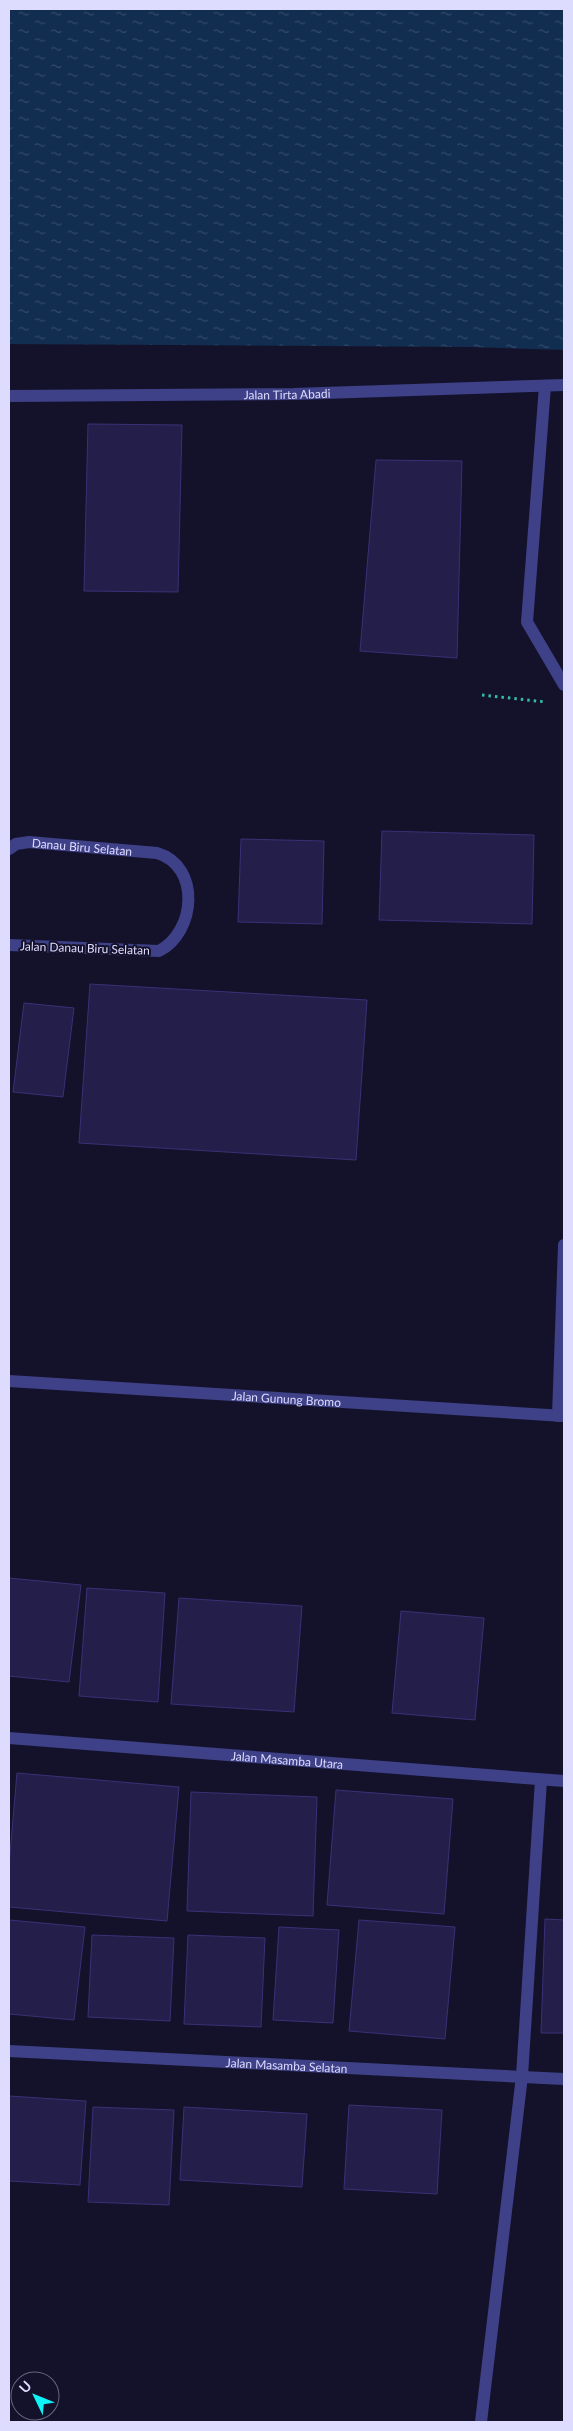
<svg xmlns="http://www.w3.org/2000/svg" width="573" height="2431" font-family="Lato,sans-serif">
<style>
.water{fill:url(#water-ripples)}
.building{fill:#241e4b;stroke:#393176}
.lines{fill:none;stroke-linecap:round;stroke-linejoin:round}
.path{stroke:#34baa8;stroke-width:3;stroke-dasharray:2.5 4;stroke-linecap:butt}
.service{stroke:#3e4188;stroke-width:12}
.minor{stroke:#3e4188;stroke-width:12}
.labels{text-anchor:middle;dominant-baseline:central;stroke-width:4;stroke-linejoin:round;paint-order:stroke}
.street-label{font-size:12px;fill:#dedcfe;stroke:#14122b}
</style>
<defs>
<pattern id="water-ripples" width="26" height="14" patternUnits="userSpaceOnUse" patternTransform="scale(1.25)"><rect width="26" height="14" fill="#112d50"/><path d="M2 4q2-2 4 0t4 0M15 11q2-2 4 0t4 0" fill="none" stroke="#334b6a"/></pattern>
</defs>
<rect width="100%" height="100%" fill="#14122b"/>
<path class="water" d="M9 9H564V350L472 347 9 344Z"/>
<g class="building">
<path d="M88 424 182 425 178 592 84 591Z"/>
<path d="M376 460 462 461 457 658 360 651Z"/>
<path d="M382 831 534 835 532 924 379 920Z"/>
<path d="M241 839 324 841 322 924 238 922Z"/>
<path d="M90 984 367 1000 356 1160 79 1143Z"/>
<path d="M24 1003 74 1008 63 1097 13 1092Z"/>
<path d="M9 1578 81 1585 69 1682 9 1676Z"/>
<path d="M87 1588 165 1593 158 1702 79 1696Z"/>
<path d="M179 1598 302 1606 294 1712 171 1704Z"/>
<path d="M401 1611 484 1618 475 1720 392 1713Z"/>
<path d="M17 1773 179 1787 167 1921 9 1907V1866Z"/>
<path d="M336 1790 453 1799 444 1914 327 1905Z"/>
<path d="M191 1792 317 1797 313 1916 187 1911Z"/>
<path d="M545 1919 564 1920V2033H541Z"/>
<path d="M9 1920 85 1927 74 2020 9 2014Z"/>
<path d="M359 1920 455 1927 445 2039 349 2031Z"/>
<path d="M279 1927 339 1930 333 2023 273 2020Z"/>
<path d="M92 1935 174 1938 170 2021 88 2017Z"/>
<path d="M188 1935 265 1938 261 2027 184 2024Z"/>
<path d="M9 2096 86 2101 80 2185 9 2181Z"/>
<path d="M349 2105 442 2110 437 2194 344 2189Z"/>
<path d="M93 2107 174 2110 169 2205 88 2202Z"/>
<path d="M184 2107 307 2114 302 2187 180 2180Z"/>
</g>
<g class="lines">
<path class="path" d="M482 695 546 702"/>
<path class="service" d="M545 386 527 622 564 685"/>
<g class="minor">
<path id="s1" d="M9 396 294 394 564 385"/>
<path id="s2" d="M9 849 16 844 29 842 157 853C201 866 196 932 159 951L9 945"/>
<path id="s3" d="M9 1381 564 1416"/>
<path d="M558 1416 564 1245"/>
<path id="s4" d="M9 1738 564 1781"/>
<path id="s5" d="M9 2051 564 2079"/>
<path d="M481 2422 522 2076 541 1780"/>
</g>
</g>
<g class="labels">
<g class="street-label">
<text stroke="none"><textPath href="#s1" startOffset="278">Jalan Tirta Abadi</textPath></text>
<text stroke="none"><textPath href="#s2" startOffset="75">Danau Biru Selatan</textPath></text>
<text transform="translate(85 948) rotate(2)">Jalan Danau Biru Selatan</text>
<text stroke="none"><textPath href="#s3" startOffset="278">Jalan Gunung Bromo</textPath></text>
<text stroke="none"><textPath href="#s4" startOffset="279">Jalan Masamba Utara</textPath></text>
<text stroke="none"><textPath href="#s5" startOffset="278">Jalan Masamba Selatan</textPath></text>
</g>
</g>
<rect width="573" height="2431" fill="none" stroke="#dedcfe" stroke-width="20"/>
<g transform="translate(35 2396) rotate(313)"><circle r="24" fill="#14122b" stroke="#65637f"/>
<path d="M0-4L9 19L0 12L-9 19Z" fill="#0ef3f8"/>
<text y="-8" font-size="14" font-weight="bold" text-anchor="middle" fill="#dedcfe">U</text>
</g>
</svg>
